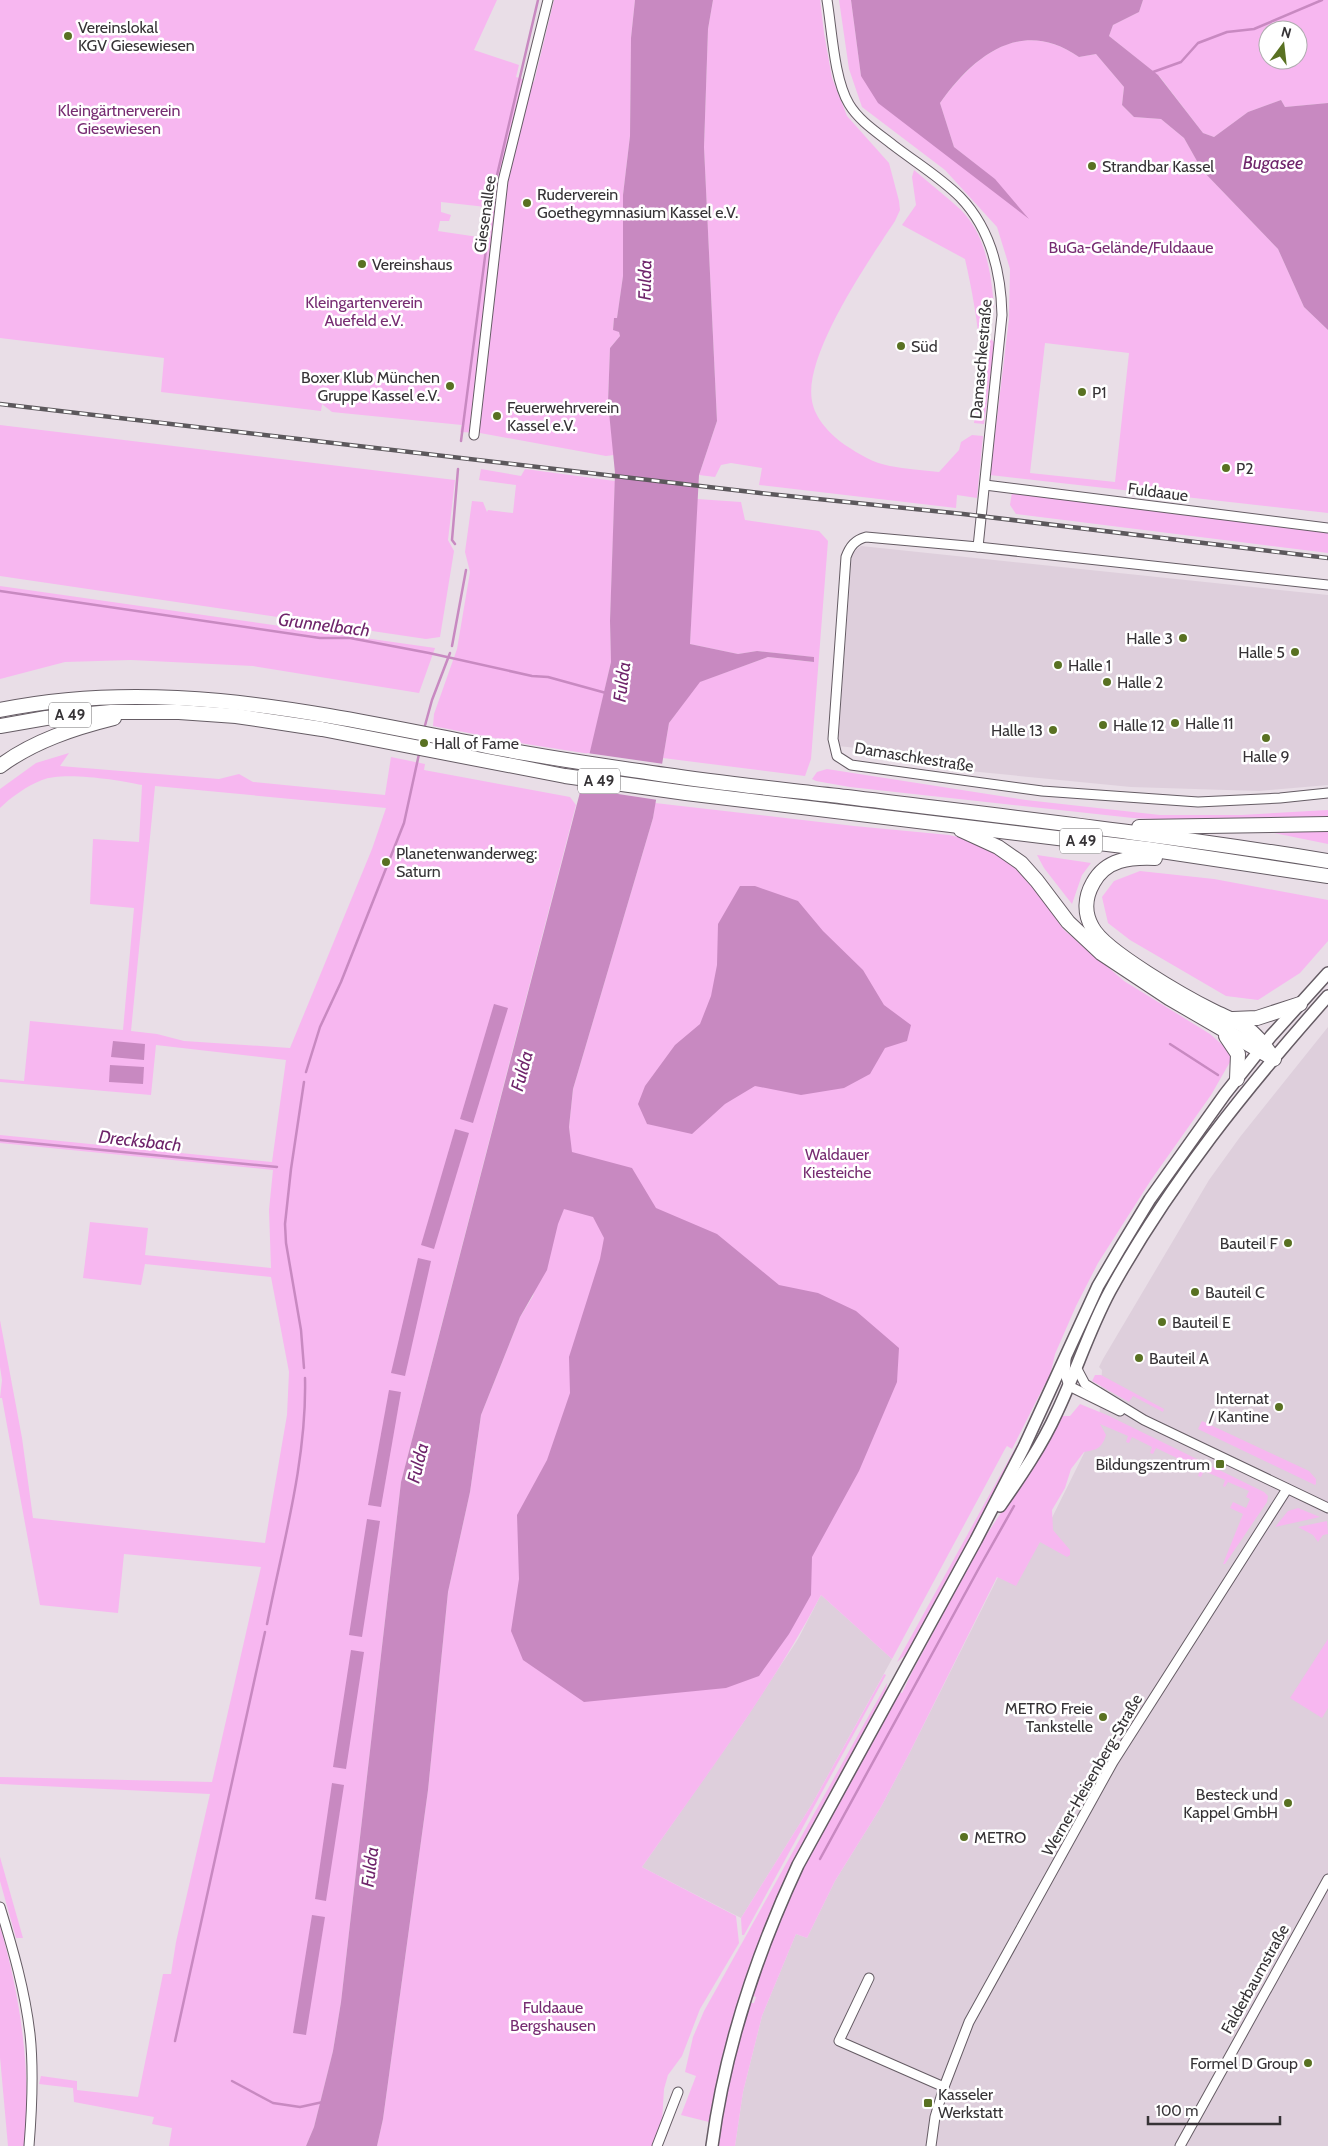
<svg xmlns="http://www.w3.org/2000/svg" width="1328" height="2146" font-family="Cabin,sans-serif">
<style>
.built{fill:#decfdc}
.green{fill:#f7b7f0;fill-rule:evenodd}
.water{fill:#c889c1}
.pier{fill:#e9dee7}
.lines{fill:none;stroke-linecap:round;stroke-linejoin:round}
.stream{stroke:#c889c1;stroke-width:2.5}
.minor-casing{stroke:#655c64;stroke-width:11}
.major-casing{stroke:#655c64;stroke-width:14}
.highway-casing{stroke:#655c64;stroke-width:16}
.minor{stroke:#fff;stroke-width:9}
.major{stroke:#fff;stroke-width:11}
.highway{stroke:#fff;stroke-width:14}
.rail-casing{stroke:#5c585c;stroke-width:4.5}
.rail{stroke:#fff;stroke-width:2.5;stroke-dasharray:8;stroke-linecap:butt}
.poi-dot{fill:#597122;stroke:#fff;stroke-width:2}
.labels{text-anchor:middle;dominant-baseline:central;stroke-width:5;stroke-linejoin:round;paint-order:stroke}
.shield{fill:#fff;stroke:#727072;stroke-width:1}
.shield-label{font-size:15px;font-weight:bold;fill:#363336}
.poi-label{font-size:16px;fill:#363336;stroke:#fff;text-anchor:start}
.park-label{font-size:16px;fill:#772c72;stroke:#fff}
.street-label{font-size:16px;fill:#363336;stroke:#fff}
.water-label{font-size:18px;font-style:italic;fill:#6f256b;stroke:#fff}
</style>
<rect width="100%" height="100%" fill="#e9dee7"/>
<g class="built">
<path d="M861 546 1328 595V785L1259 791 1131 787 959 770 960 759 838 746 852 553Z"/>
<path d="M1328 1027V2146H735L743 2092 762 2016 796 1934 807 1938 835 1881 881 1807 909 1754 998 1577 1040 1542 1099 1423 1102 1370 1099 1367 1103 1359 1209 1180 1240 1137Z"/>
<path d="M821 1595 892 1659 812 1804 741 1918 642 1867 741 1726 798 1639Z"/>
</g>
<g class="green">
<path d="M0 0H497L474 50 519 65 516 77 534 82 554 0H635L631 38 630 136 623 195V276L617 319H614L613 329 619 332 620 336 610 348 608 402 614 455 606 456 480 433 460 432 462 425 332 412 322 404 321 411 161 392 164 358 0 338ZM441 202 486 207 485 238 438 231 440 221H449L451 215 441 212Z"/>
<path d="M713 0H820L824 33 832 78 847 116 889 163 899 201 900 210 895 221C870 259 803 355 812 401 815 419 831 435 845 445 859 454 873 463 890 466 906 469 923 470 939 472L959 450 961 442 972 435 983 436 977 498 957 495 956 508 759 485 762 468 731 463 721 465 715 477 699 475 717 421 704 147 708 29Z"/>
<path d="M839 0H851L861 76 995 179 954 147 940 103C975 55 1021 17 1079 57L1096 54 1124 87 1122 105 1134 117 1161 119 1184 138 1202 170 1278 249 1304 307 1328 330V513L990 475 1009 319 1010 269 997 227 945 170 862 107 849 69ZM1045 343 1129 353 1115 482 1030 473Z"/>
<path d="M1143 0H1328V103L1285 107 1281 100 1248 112 1214 137 1203 133 1160 77 1109 36 1113 25 1139 12ZM1268 30H1298V60H1268Z"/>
<path d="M914 170C929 183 946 196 961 210 986 235 991 273 994 306 979 318 981 331 995 343L984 424 974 423C978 400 982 377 980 354 978 322 972 290 965 259L902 225 916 205 912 177Z"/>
<path d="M0 425 455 480 448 540 454 551 440 637 426 639 0 576Z"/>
<path d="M481 469 521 476 525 469 615 481 610 621 611 662 590 754 526 744 433 726 434 714 457 649 470 572 465 552 472 501 483 502 487 512 488 510 513 513 516 485 479 480Z"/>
<path d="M1012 492 1328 533V553L1016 514 1010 505Z"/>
<path d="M697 499 741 502 745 520 819 531 828 541 811 759 805 776 663 758 669 723 699 682 768 657 813 662V657L757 651 738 654 690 644Z"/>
<path d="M0 586 435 648 419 693 253 666 131 660 65 662 0 679Z"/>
<path d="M69 753 60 766 219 779 239 774 253 782 385 795 391 757 425 764 424 770 570 797 576 805 401 1482 341 2002 333 2051 314 2127 306 2146H169L172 2128 152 2124 154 2117 74 2102 73 2088 39 2084 41 2076 77 2081V2090L138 2097 163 1974H171L176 1942 210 1794 0 1784V1777L212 1782 261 1567 124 1554 118 1613 40 1605 2 1398H0L2 1380 0 1367V1320L22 1438 33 1518 265 1543 287 1415 289 1372 271 1277 145 1264 141 1285 83 1278 90 1222 148 1228 145 1255 271 1268 269 1210 273 1170 0 1143V1135L272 1162 286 1060 156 1045 151 1095 0 1082V1079L24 1081 30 1021 123 1030 134 908 90 904 93 839 139 842 142 785C120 780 62 771 42 780 27 786 11 797 0 808V789L36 763ZM155 786 386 808 372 849 290 1048 184 1041 157 1034 131 1031Z"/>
<path d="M827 769 1026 800 1160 815H1242L1328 810V818L1201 821 1133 818 850 787 816 781 812 779 817 772Z"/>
<path d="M655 803 854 826 949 835 971 840 1008 860 1029 879 1063 929 1124 981 1210 1034 1234 1055 1211 1095 1151 1180 1098 1263 1076 1306 1055 1354 1048 1385 1045 1384 1012 1449 1007 1446 1005 1449 892 1659 821 1595C770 1692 704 1778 642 1867L736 1916 739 1943 700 2009 682 2056 668 2075 664 2089 662 2122 653 2146H377L383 2119 428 1790 448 1592 470 1492 481 1415 520 1317 533 1296 570 1139 569 1127 573 1089 653 818Z"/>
<path d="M1328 831V844L1274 833Z"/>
<path d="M1037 855 1091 863 1082 875 1072 904 1044 868Z"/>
<path d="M1140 871 1214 879 1328 900V941L1300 973 1258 1000 1226 996 1130 940 1108 923 1102 897 1114 881Z"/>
<path d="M1095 1375H1101L1164 1409 1163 1412 1133 1396 1129 1402 1092 1381Z"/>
<path d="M1080 1404 1107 1415 1264 1492 1268 1496 1267 1502 1225 1564H1223L1243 1514 1230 1508 1233 1502 1246 1508 1250 1499 1246 1497 1249 1491 1228 1482 1225 1487 1223 1486 1225 1480 1204 1471 1201 1477 1198 1476 1200 1469 1180 1459 1177 1466 1174 1465 1177 1458 1156 1448 1153 1454 1150 1453 1152 1447 1132 1437 1129 1443 1126 1442 1128 1436 1100 1424 1106 1435C1102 1448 1097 1450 1084 1452L1071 1469 1065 1488 1052 1510 1053 1530 1070 1550V1555L1067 1557 1040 1542 1016 1586 997 1577 909 1754 881 1807 835 1881 807 1938 796 1934 762 2016 743 2092 735 2146H718C724 2097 735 2050 749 2003H754L756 1997 751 1995C784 1888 846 1790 899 1692L902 1693 912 1672 981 1543 1044 1448 1062 1416H1070Z"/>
<path d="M1202 1421 1309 1471 1316 1479V1484L1315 1485 1198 1429Z"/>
<path d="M1018 1443 1021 1444 1009 1469 908 1653 897 1662Z"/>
<path d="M1298 1508 1320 1517 1275 1527 1288 1511Z"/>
<path d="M1327 1521 1328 1534 1323 1535 1318 1542 1313 1535 1298 1527Z"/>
<path d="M1328 1639V1708L1322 1718 1290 1698Z"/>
<path d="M884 1674 886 1675 744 1935H742L741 1918 812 1804Z"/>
<path d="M887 1683 886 1692 780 1892C747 1968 725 2041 709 2122L681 2115 696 2076 685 2072 693 2037 704 2011Z"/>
<path d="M0 1857 23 1938H16L0 1881Z"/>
<path d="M0 1926C21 1999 31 2070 25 2146H8L0 2057Z"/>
</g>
<g class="water">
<path d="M635 0H713L708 29 704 147 717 421 699 475 690 644 738 654 757 651 814 657V662L768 657 700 682 669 723 653 818 573 1089 569 1127 572 1152 632 1168 656 1208 717 1234 779 1285 818 1293 856 1311 899 1348 897 1382 859 1471 812 1557 811 1595 789 1634 759 1676 726 1688 584 1702 523 1660 511 1631 519 1579 517 1515 547 1460 570 1393 569 1357 600 1259 604 1238 593 1217 564 1209 558 1224 547 1270 520 1317 481 1415 470 1492 448 1592 428 1790 383 2119 377 2146H306L314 2127 333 2051 341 2002 401 1482 585 773 611 662 610 621 615 473 608 402 610 348 620 336 619 332 613 330 614 318H617L623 276V195L630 136 631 38Z"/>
<path d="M851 0H1143L1139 12 1113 25 1109 36 1158 75 1203 133 1214 137 1248 112 1281 100 1285 107 1328 103V330L1304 307 1278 249 1202 170 1184 138 1161 119 1134 117 1122 105 1124 87 1096 54 1079 57C1022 17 974 55 940 103L954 147 995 179 1029 219 878 103 861 76Z"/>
<path d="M740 886H755L798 901 823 931 863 970 884 1005 911 1025 907 1041 885 1048 870 1074 844 1088 801 1095 755 1086 725 1104 692 1134 647 1124 638 1104 645 1086 675 1045 700 1024 711 996 717 965 718 924Z"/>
<path d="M494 1004 508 1008 473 1123 460 1119Z"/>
<path d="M113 1041 145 1044 144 1060 111 1057Z"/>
<path d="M110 1065 144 1067 143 1084 109 1082Z"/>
<path d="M455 1129 469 1133 434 1249 421 1245Z"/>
<path d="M418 1258 431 1261 405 1376 391 1373Z"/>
<path d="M389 1390 401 1392 381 1507 368 1505Z"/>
<path d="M367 1519 380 1521 362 1637 349 1635Z"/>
<path d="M351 1650 364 1652 346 1769 333 1767Z"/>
<path d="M332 1783 344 1785 326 1901 315 1899Z"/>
<path d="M312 1915 325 1917 306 2035 293 2033Z"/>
</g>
<path class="pier" d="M587 753 664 764 658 800 578 788Z"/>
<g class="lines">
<g class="stream">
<path d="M1153 72 1181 62 1198 43 1227 32 1254 29 1322 0"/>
<path d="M461 441 494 188 538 0"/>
<path d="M455 544 452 540 458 469"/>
<path d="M0 591 320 638H350L429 653 532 676 548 677 606 693"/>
<path d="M452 646 466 570"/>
<path d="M424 729 432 700 450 653"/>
<path d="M1170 1044 1218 1075"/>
<path d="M306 1072 320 1027 341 982 404 823 419 754"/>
<path d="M304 1082 291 1169 285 1224 286 1243 301 1330 304 1368"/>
<path d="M0 1140 277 1167"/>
<path d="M267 1624C283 1543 307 1460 305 1378"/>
<path d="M820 1859 979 1568 1014 1506"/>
<path d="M175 2041 265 1632"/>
<path d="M232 2081 273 2103 300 2107 323 2102"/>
</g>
<g class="minor-casing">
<g id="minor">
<path d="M827 0C832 30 834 79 849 104 859 121 878 133 893 145 915 162 940 177 960 197 991 229 1001 271 1002 315L978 547"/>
<path d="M474 435 503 181 548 0"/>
<path d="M985 485 1328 528"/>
<path d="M1328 585 978 547 866 537C855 540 850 546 846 557L833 739 837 756 851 765 1042 791 1198 802 1280 798 1328 793"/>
<path d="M1066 1359 1065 1374 1069 1386 1120 1411"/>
<path d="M1076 1367 1085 1384 1144 1420 1328 1508"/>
<path d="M0 1907C13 1949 25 1991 30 2034 34 2071 32 2109 29 2146"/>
<path d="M869 1978 839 2041 944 2087"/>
<path d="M657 2146 678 2092"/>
<path d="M931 2146 935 2117 944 2087 969 2022 1113 1762 1287 1489"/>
<path d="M1180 2146 1328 1879"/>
</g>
</g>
<g class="major-casing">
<g id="major">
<path d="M1000 1506C1021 1476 1042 1445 1057 1412 1076 1372 1089 1330 1110 1291 1169 1184 1247 1087 1328 996"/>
<path d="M712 2146C725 2047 756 1955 798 1865L976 1540 1024 1447 1098 1286 1119 1250 1150 1199 1225 1094 1271 1036 1328 973"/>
</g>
</g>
<g class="highway-casing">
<g id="highway">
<path d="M0 710C165 676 325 715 487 746 546 758 606 766 666 775 726 784 787 790 847 797 1008 817 1168 835 1328 861"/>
<path d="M0 726 46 718 111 712H179L236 716 322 729 565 776 686 793 1148 849 1328 876"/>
<path d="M0 766C34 741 74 728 114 718"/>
<path d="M1139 827 1328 824"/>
<path d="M961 830 998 847 1021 863 1037 881 1068 922 1101 953 1169 998 1274 1059"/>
<path d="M1155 858C1130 857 1106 859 1093 883 1085 897 1084 913 1092 927 1104 951 1187 998 1213 1011 1223 1016 1234 1020 1244 1026 1256 1034 1264 1045 1272 1056"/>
<path d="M1233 1019 1257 1018 1300 1004"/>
<path d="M1226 1036 1238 1054 1237 1079"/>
</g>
</g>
<use href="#minor" class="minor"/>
<use href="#major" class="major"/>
<use href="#highway" class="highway"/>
<g class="rail-casing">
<path id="rail" d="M0 404 760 493 963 514 1328 558"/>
</g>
<use href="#rail" class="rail"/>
</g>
<g class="poi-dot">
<circle cx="68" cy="36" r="5"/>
<circle cx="1092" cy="166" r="5"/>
<circle cx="527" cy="203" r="5"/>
<circle cx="362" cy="264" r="5"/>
<circle cx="901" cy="346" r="5"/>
<circle cx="450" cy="386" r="5"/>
<circle cx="1082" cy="392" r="5"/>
<circle cx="497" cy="416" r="5"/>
<circle cx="1226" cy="468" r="5"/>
<circle cx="1183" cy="638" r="5"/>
<circle cx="1295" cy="652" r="5"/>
<circle cx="1058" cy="665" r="5"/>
<circle cx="1107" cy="682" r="5"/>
<circle cx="1175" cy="723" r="5"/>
<circle cx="1103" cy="725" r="5"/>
<circle cx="1053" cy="730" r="5"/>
<circle cx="1266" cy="738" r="5"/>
<circle cx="424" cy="743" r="5"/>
<circle cx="386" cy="862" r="5"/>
<circle cx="1288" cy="1243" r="5"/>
<circle cx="1195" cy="1292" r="5"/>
<circle cx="1162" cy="1322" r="5"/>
<circle cx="1139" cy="1358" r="5"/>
<circle cx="1279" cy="1407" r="5"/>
<rect x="1215" y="1459" width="10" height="10" rx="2.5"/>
<circle cx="1103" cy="1717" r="5"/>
<circle cx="1288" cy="1803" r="5"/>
<circle cx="964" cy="1837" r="5"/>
<circle cx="1308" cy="2063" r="5"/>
<rect x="923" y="2098" width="10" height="10" rx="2.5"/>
</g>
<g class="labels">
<g class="shield">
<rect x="49" y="702.5" width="42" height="25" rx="4"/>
<rect x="578" y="768.5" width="42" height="25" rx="4"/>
<rect x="1060" y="828.5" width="42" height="25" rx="4"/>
</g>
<g class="shield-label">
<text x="70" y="715">A 49</text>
<text x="599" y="781">A 49</text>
<text x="1081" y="841">A 49</text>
</g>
<g class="poi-label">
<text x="78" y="27">Vereinslokal<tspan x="78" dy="18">KGV Giesewiesen</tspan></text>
<text x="1102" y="166">Strandbar Kassel</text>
<text x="537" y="194">Ruderverein<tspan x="537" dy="18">Goethegymnasium Kassel e.V.</tspan></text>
<text x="372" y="264">Vereinshaus</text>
<text x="911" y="346">Süd</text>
<text x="440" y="377" text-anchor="end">Boxer Klub München<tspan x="440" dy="18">Gruppe Kassel e.V.</tspan></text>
<text x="1092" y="392">P1</text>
<text x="507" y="407">Feuerwehrverein<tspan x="507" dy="18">Kassel e.V.</tspan></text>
<text x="1236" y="468">P2</text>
<text x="1173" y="638" text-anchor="end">Halle 3</text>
<text x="1285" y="652" text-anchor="end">Halle 5</text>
<text x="1068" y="665">Halle 1</text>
<text x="1117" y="682">Halle 2</text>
<text x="1185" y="723">Halle 11</text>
<text x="1113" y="725">Halle 12</text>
<text x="1043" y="730" text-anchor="end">Halle 13</text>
<text x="434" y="743">Hall of Fame</text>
<text x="1266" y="756" text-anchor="middle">Halle 9</text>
<text x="396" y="853">Planetenwanderweg:<tspan x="396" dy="18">Saturn</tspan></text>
<text x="1278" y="1243" text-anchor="end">Bauteil F</text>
<text x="1205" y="1292">Bauteil C</text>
<text x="1172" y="1322">Bauteil E</text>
<text x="1149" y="1358">Bauteil A</text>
<text x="1269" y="1398" text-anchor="end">Internat<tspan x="1269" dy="18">/ Kantine</tspan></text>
<text x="1210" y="1464" text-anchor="end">Bildungszentrum</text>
<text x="1093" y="1708" text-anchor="end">METRO Freie<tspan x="1093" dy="18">Tankstelle</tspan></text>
<text x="1278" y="1794" text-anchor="end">Besteck und<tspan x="1278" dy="18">Kappel GmbH</tspan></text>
<text x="974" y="1837">METRO</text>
<text x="1298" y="2063" text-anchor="end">Formel D Group</text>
<text x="938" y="2094">Kasseler<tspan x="938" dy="18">Werkstatt</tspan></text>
</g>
<g class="park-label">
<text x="119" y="110">Kleingärtnerverein<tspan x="119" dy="18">Giesewiesen</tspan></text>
<text x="1131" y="247">BuGa-Gelände/Fuldaaue</text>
<text x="364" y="302">Kleingartenverein<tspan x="364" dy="18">Auefeld e.V.</tspan></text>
<text x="837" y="1154">Waldauer<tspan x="837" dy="18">Kiesteiche</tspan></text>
<text x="553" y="2007">Fuldaaue<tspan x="553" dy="18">Bergshausen</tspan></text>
</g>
<g class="street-label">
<text transform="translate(485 214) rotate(-82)">Giesenallee</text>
<text transform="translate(981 359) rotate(-85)">Damaschkestraße</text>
<text transform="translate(1158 492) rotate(7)">Fuldaaue</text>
<text transform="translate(914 757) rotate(9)">Damaschkestraße</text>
<text transform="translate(1092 1775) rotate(-60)">Werner-Heisenberg-Straße</text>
<text transform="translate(1255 1979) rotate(-61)">Falderbaumstraße</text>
</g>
<g class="water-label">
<text x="1273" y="163">Bugasee</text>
<text transform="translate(645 280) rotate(-89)">Fulda</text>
<text transform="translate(324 625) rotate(7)">Grunnelbach</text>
<text transform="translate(622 682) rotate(-83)">Fulda</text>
<text transform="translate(522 1071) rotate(-75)">Fulda</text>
<text transform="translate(140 1141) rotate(6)">Drecksbach</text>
<text transform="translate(418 1463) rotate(-76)">Fulda</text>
<text transform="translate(370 1867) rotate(-83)">Fulda</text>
</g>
</g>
<g transform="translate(1283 45) rotate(15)"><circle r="24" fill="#ffffff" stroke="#afadaf"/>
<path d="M0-4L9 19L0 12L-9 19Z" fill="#597122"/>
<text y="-8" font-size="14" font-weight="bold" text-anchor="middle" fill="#363336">N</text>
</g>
<path d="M1148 2116v8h132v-8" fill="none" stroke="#363336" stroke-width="2.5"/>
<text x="1156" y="2116" font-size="15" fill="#363336" stroke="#ffffff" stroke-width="4" paint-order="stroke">100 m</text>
</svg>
